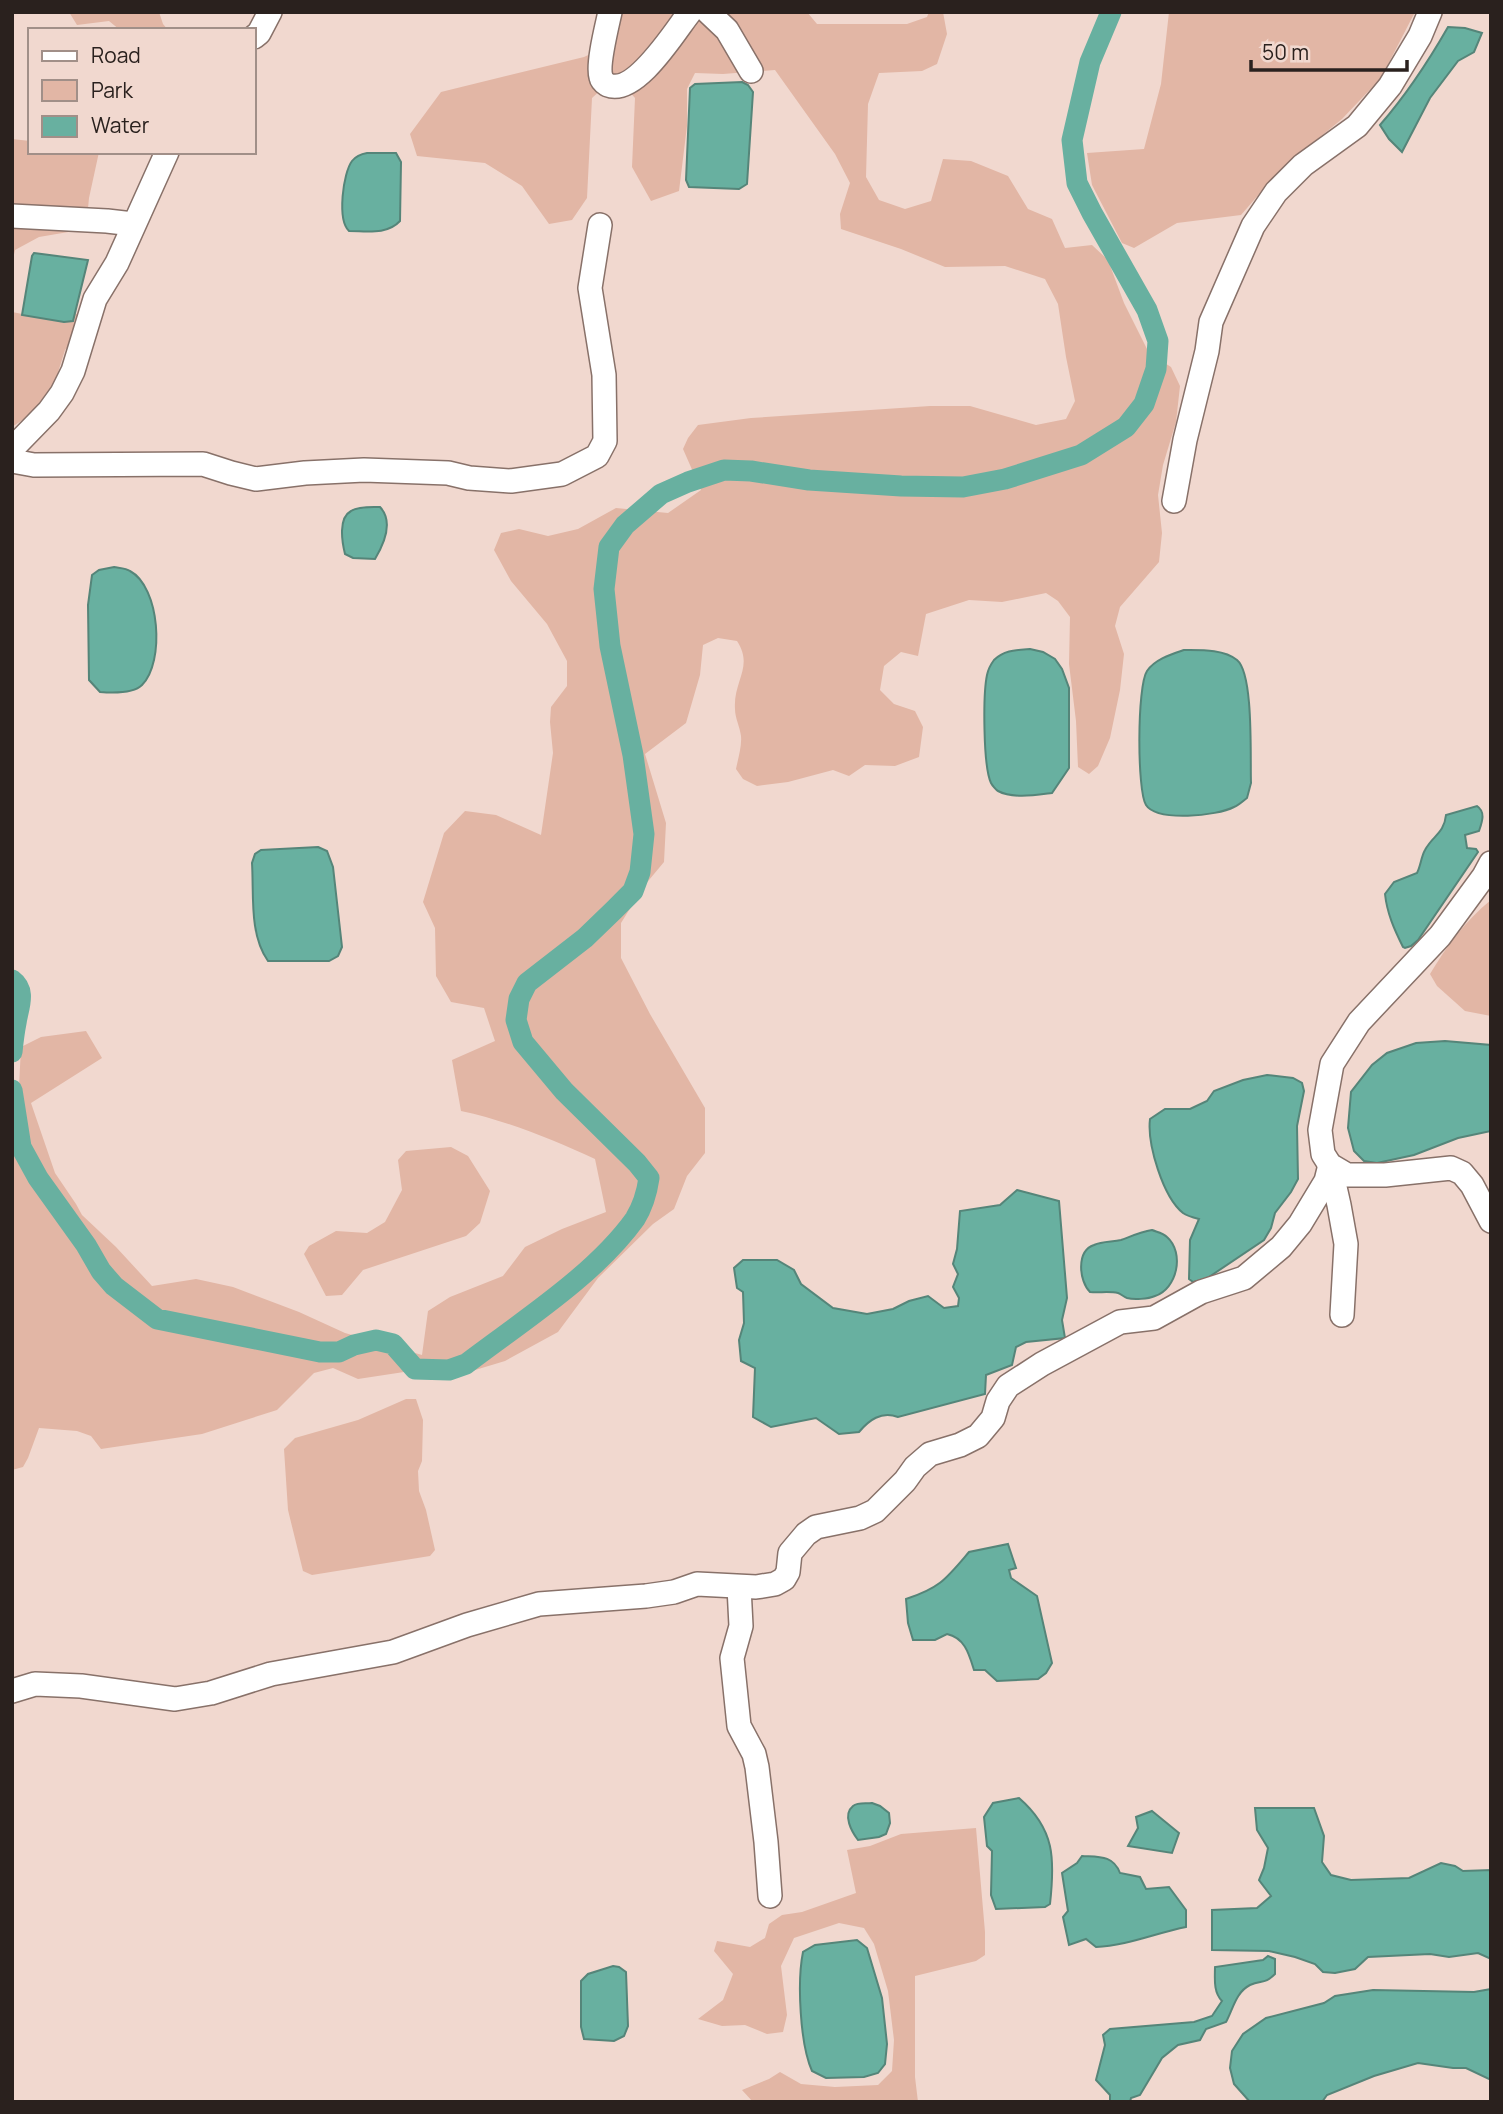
<svg xmlns="http://www.w3.org/2000/svg" width="1503" height="2114" font-family="Manrope,sans-serif">
<style>
.green{fill:#e2b6a5}
.water{fill:#68b0a0;stroke:#558579;stroke-width:2}
.lines{fill:none;stroke-linecap:round;stroke-linejoin:round}
.canal{stroke:#68b0a0;stroke-width:21}
.minor-casing{stroke:#887169;stroke-width:26}
.minor{stroke:#fff;stroke-width:23}
</style>
<rect width="100%" height="100%" fill="#f1d8cf"/>
<g class="green">
<path d="M69 12H159L163 24 168 30H120L109 21 77 25Z"/>
<path d="M621 12H807L817 24H907L927 17 929 12H943L947 34 937 64 922 71 879 73 868 104 866 177 879 200 905 209 931 201 943 159 971 161 1008 176 1028 209 1052 219 1065 248 1092 245 1108 260 1124 303 1149 353 1171 367 1180 386 1176 422 1163 465 1158 495 1162 533 1159 562 1120 607 1115 626 1124 654 1120 690 1110 738 1098 766 1089 774 1078 767 1076 721 1069 664 1070 617 1058 601 1046 593 1002 602 969 600 926 614 918 656 901 652 884 666 880 690 894 704 915 711 923 727 919 757 895 766 865 765 849 776 833 770 788 782 757 786 743 779 736 769C738 759 742 746 741 736 740 727 735 718 735 709 733 681 754 667 737 641L718 638 703 645 700 675 686 723 645 754 666 823 664 862 644 886 621 923V958L650 1014 705 1108V1153L687 1176 674 1209 653 1224 598 1278 558 1332 505 1361 442 1380 404 1372 358 1379 333 1368 314 1373 277 1410 202 1434 101 1449 91 1436 77 1431 39 1428 28 1458 23 1467 12 1470V1092L19 1087 21 1047 41 1037 86 1031 102 1058 31 1103 55 1173 76 1204 82 1215 116 1247 152 1286 196 1279 233 1287 299 1312 345 1333 422 1355 428 1311 450 1297 503 1276 525 1247 562 1229 606 1212 595 1159C551 1139 508 1121 461 1111L452 1060 495 1041 484 1008 451 1002 436 976 435 928 423 902 444 833 465 811 496 815 541 835 553 753 550 722 551 707 567 686V661L547 624 511 581 494 550 501 533 519 529 548 536 578 529 616 508 668 513 701 490 683 449 688 438 698 425 751 418 930 406H970L1036 425 1066 419 1075 401 1066 357 1058 304 1045 279 1005 266 945 267 901 249 841 229 840 214 850 183 835 154 775 70 723 74 695 73 687 89V126L679 191 651 201 632 167 635 98 616 76 592 98 587 198 572 220 549 224 522 186 485 163 417 156 410 134 441 92 584 57 616 42Z"/>
<path d="M1169 12H1415L1381 78 1342 119 1281 169 1241 215 1177 223 1134 248 1122 243 1092 185 1087 153 1144 149 1161 84Z"/>
<path d="M12 139 30 141V152H99L89 198 86 229 39 237 15 250 12 264Z"/>
<path d="M12 312 64 322 73 321 75 313 85 319 80 331 65 350 55 382 30 415 12 427Z"/>
<path d="M1491 900V1016L1465 1011 1437 986 1430 974C1446 947 1466 920 1491 900Z"/>
<path d="M451 1147 468 1156 490 1191 480 1223 466 1236 363 1270 342 1295 326 1296 304 1254 309 1246 336 1231 367 1233 385 1222 402 1190 398 1160 406 1151Z"/>
<path d="M406 1399H416L423 1420 422 1461 418 1471 419 1491 426 1510 435 1550 430 1556 312 1575 303 1571 288 1510 284 1449 295 1438 358 1420Z"/>
<path d="M976 1828 985 1932V1955L976 1961 915 1976V2077L918 2102H753L742 2090 769 2079 780 2072 801 2084 835 2087 878 2085 892 2071 894 2040 888 1991 874 1944 864 1928 839 1923 794 1938 781 1966 787 2015 783 2032 767 2034 745 2025 722 2026 698 2019 723 2000 733 1974 714 1951 717 1941 750 1947 765 1938 769 1924 782 1915 802 1912 856 1893 847 1850 870 1846 901 1834Z"/>
</g>
<g class="water">
<path d="M1448 27 1465 28 1482 33 1474 52 1458 61 1430 98 1402 152 1389 139 1380 125C1407 94 1428 62 1448 27Z"/>
<path d="M742 82 748 85 753 92 747 184 739 189 689 187 686 180 690 88 695 84Z"/>
<path d="M367 153H396L401 162 400 221C387 235 367 231 349 231 337 220 343 173 352 161 356 156 361 154 367 153Z"/>
<path d="M34 253 88 260 73 321 64 322 22 315 32 256Z"/>
<path d="M380 507C394 522 384 544 375 559L353 558 345 554C342 542 338 518 351 511 359 506 371 507 380 507Z"/>
<path d="M114 567C119 568 126 568 130 571 160 587 165 662 142 685 133 694 113 693 100 692L89 680 88 605 92 575 99 570Z"/>
<path d="M1030 649 1043 652 1055 659 1062 669 1069 688V768L1052 793C1036 795 1013 799 998 791 996 790 992 785 991 783 983 766 983 694 987 675 988 670 991 664 994 660 1004 650 1016 650 1030 649Z"/>
<path d="M1184 650C1201 650 1224 649 1237 660 1254 674 1250 759 1251 783L1247 798C1243 801 1239 805 1234 807 1217 816 1157 822 1146 805 1137 791 1137 686 1147 671 1155 659 1172 654 1184 650Z"/>
<path d="M1477 806C1486 812 1482 822 1479 831L1465 835 1467 848 1476 849 1478 852 1418 940 1411 946 1405 948 1403 947C1394 929 1387 913 1385 894L1394 882 1417 873C1421 865 1421 857 1425 850 1433 835 1444 834 1446 815Z"/>
<path d="M318 847 327 851 333 867 342 947 338 956 329 961H268C249 934 254 895 252 863L255 854 261 850Z"/>
<path d="M1445 1041 1491 1045V1131L1458 1138 1414 1155 1377 1163 1364 1161 1354 1151 1348 1128 1351 1092 1372 1065 1387 1053 1416 1043Z"/>
<path d="M1267 1075 1293 1078 1302 1083 1304 1091 1297 1126 1298 1179 1291 1192 1275 1213 1271 1228 1264 1240 1206 1279 1193 1282 1189 1279 1190 1240 1199 1219C1195 1218 1187 1216 1183 1213 1163 1197 1147 1144 1150 1119L1165 1109H1190L1207 1101 1214 1091 1243 1080Z"/>
<path d="M1017 1190 1059 1201 1067 1298 1062 1320 1065 1338 1026 1342 1016 1347 1012 1365 986 1375 985 1394 898 1417C881 1411 869 1420 859 1432L839 1434 816 1418 771 1427 753 1417 755 1368 741 1361 739 1340 744 1323 743 1292 737 1288 734 1268 743 1260H777L794 1270 801 1284 833 1308 867 1314 893 1309 909 1301 928 1296 944 1308 958 1306 959 1298 953 1287 958 1274 953 1264 957 1249 960 1211 1000 1205Z"/>
<path d="M1152 1230C1157 1232 1163 1233 1167 1237 1185 1253 1177 1289 1155 1296 1148 1299 1134 1300 1127 1298 1124 1297 1121 1294 1118 1293 1109 1291 1099 1293 1090 1292 1079 1281 1076 1251 1094 1245 1102 1241 1112 1242 1121 1240 1132 1236 1140 1232 1152 1230Z"/>
<path d="M1008 1544 1016 1568 1009 1570 1011 1578 1037 1596 1052 1663 1046 1673 1038 1679 997 1681 985 1670H974C969 1654 965 1638 947 1634L935 1640H913L908 1623 906 1599C940 1588 946 1579 969 1552Z"/>
<path d="M1019 1798C1055 1829 1055 1859 1050 1904L1045 1907 996 1909 991 1895 992 1851 987 1846 984 1817 993 1803Z"/>
<path d="M872 1803 880 1806 889 1813 890 1823 886 1834 879 1837 858 1840C852 1832 842 1815 853 1806 858 1802 866 1804 872 1803Z"/>
<path d="M1255 1808H1314L1324 1836 1322 1862 1331 1875 1351 1880 1409 1878 1441 1863 1455 1866 1463 1871 1491 1870V1959L1478 1953 1449 1957 1430 1954 1368 1957 1355 1969 1335 1973 1323 1972 1315 1964 1295 1957 1269 1951 1212 1950V1910L1257 1908 1271 1896 1259 1880 1264 1868 1268 1848 1257 1830Z"/>
<path d="M1152 1811 1179 1833 1172 1853 1128 1846 1138 1828 1136 1817Z"/>
<path d="M1082 1856C1099 1857 1113 1855 1120 1873L1140 1877 1146 1889 1169 1887 1186 1910V1927C1156 1933 1126 1946 1096 1947L1086 1939 1069 1945 1063 1917 1068 1911 1062 1873 1077 1863Z"/>
<path d="M857 1940 867 1948 882 1998 887 2044 885 2064 878 2073 864 2077 826 2078 812 2071C800 2044 797 1982 803 1952L815 1945Z"/>
<path d="M1268 1956 1275 1959V1974C1265 1984 1262 1980 1250 1985 1236 1992 1233 2009 1226 2022L1206 2029 1200 2040 1178 2045 1162 2058 1140 2095 1131 2098 1130 2102H1110V2095L1096 2080 1105 2045 1103 2035 1110 2029 1194 2022 1212 2016 1222 2001C1213 1992 1215 1978 1215 1967L1263 1960Z"/>
<path d="M613 1966 619 1967 626 1972 628 2026 624 2036 614 2041 584 2039 581 2027V1981L588 1974Z"/>
<path d="M1491 1989V2080L1466 2068H1453L1418 2063 1374 2076 1327 2095 1322 2102H1250L1234 2084 1230 2068 1232 2051 1243 2034 1266 2018 1324 2003 1335 1996 1373 1990 1474 1992Z"/>
</g>
<g class="lines">
<g class="canal">
<path d="M12 980C27 991 18 1008 16 1023 14 1033 13 1042 12 1052"/>
<path d="M12 1090 21 1147 38 1178 86 1245 101 1271 114 1286 157 1319 320 1352H339L354 1345 376 1340 393 1344 415 1369 449 1370 466 1364C521 1322 595 1275 635 1219 643 1206 647 1192 649 1178L637 1163 564 1091 523 1042 516 1020 519 999 527 983 585 938 614 910 633 891 640 872 644 834 633 755 610 646 604 589 609 547 625 525 661 494 688 482 724 470 751 471 809 480 901 486 963 487 1005 479 1081 455 1126 427 1144 404 1156 369 1158 341 1147 310 1092 213 1077 183 1072 140 1090 62 1111 12"/>
</g>
<g class="minor-casing">
<g id="minor">
<path d="M610 12C607 26 597 65 601 77 602 82 605 83 608 85 636 96 675 31 690 12"/>
<path d="M708 12 727 30 751 71"/>
<path d="M254 37 259 33 270 12"/>
<path d="M12 216 107 221 133 224"/>
<path d="M12 449 49 411 62 393 73 371 95 299 117 263 167 152"/>
<path d="M12 461 34 465 203 464 231 473 256 479 305 473 364 470 448 473 469 478 511 481 562 474 597 456 605 441 604 375 590 288 600 225"/>
<path d="M1174 501 1185 440 1207 351 1211 322 1253 226 1276 192 1303 165 1357 126 1390 86 1420 36 1430 12"/>
<path d="M1491 863 1484 876 1440 936 1359 1022 1332 1064 1320 1130 1323 1154 1330 1165 1347 1175H1385L1451 1168 1462 1173 1472 1185 1491 1221"/>
<path d="M1330 1165 1339 1205 1346 1244 1342 1315"/>
<path d="M739 1587 741 1626 732 1658 739 1726 754 1754 757 1767 766 1842 770 1896"/>
<path d="M12 1691 35 1684 81 1686 175 1699 211 1693 271 1674 393 1652 467 1625 539 1604 646 1596 674 1592 697 1584 756 1587 775 1584 784 1579 788 1572 790 1553 806 1534 816 1527 860 1518 875 1511 905 1481 915 1467 930 1454 960 1445 978 1436 993 1418 998 1401 1008 1386 1042 1364 1120 1322 1154 1318 1201 1292 1244 1278 1281 1247 1300 1224 1326 1181 1330 1165"/>
</g>
</g>
<use href="#minor" class="minor"/>
</g>
<rect width="1503" height="2114" fill="none" stroke="#2a211e" stroke-width="28"/>
<rect x="28" y="28" width="228" height="126" fill="#f1d8cf" stroke="#a18f88" stroke-width="2"/>
<rect x="42" y="51" width="35" height="10" fill="#ffffff" stroke="#a18f88" stroke-width="2"/>
<text x="91" y="63" font-size="21" fill="#2a211e">Road</text>
<rect x="42" y="80" width="35" height="21" fill="#e2b6a5" stroke="#a18f88" stroke-width="2"/>
<text x="91" y="98" font-size="21" fill="#2a211e">Park</text>
<rect x="42" y="116" width="35" height="21" fill="#68b0a0" stroke="#a18f88" stroke-width="2"/>
<text x="91" y="133" font-size="21" fill="#2a211e">Water</text>
<path d="M1251 60v10h156v-10" fill="none" stroke="#2a211e" stroke-width="3.5"/>
<text x="1262" y="60" font-size="21" fill="#2a211e" stroke="#f1d8cf" stroke-width="5" paint-order="stroke">50 m</text>
</svg>
